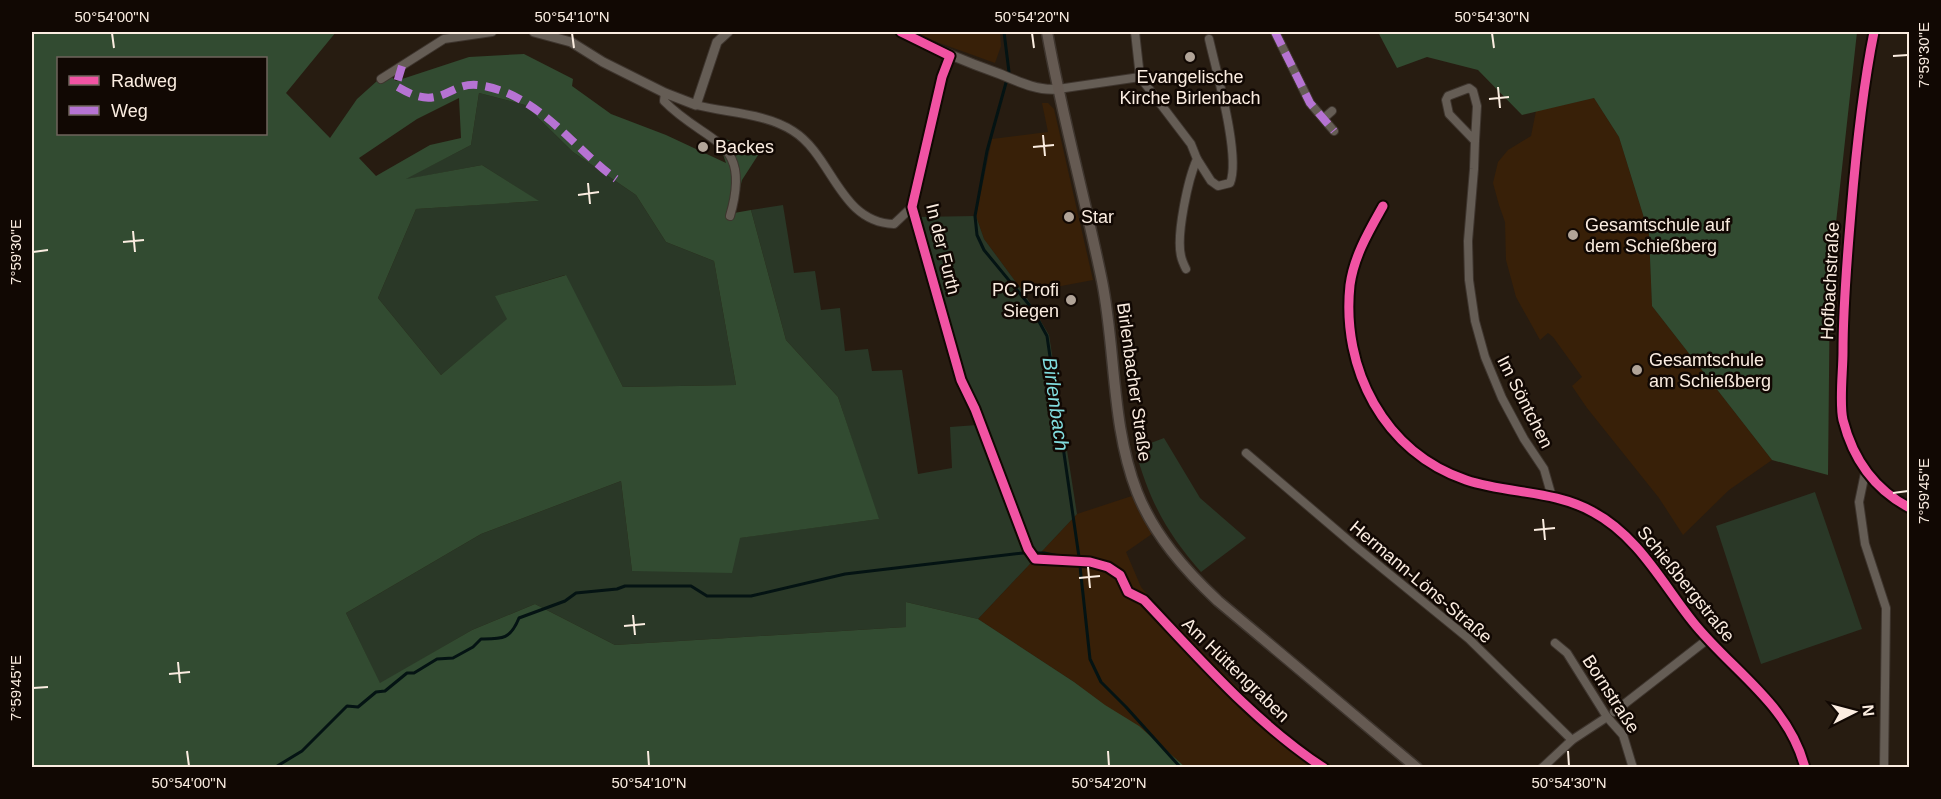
<svg xmlns="http://www.w3.org/2000/svg" width="1941" height="799" font-family="Helvetica,sans-serif">
<style>
.built{fill:#382008}
.green{fill:#2a3827}
.forest{fill:#324b31;fill-rule:evenodd}
.lines{fill:none;stroke-linecap:round;stroke-linejoin:round}
.stream{stroke:#041313;stroke-width:3}
.minor-casing{stroke:#3e352e;stroke-width:10}
.tertiary-casing{stroke:#3e352e;stroke-width:11}
.secondary-casing{stroke:#3e352e;stroke-width:13}
.minor{stroke:#655d55;stroke-width:8}
.tertiary{stroke:#655d55;stroke-width:9}
.secondary{stroke:#655a52;stroke-width:10}
.quiet{stroke:#b673d3;stroke-width:8;stroke-dasharray:15 8;stroke-linecap:butt}
.cycleway-casing{stroke:#110803;stroke-width:13}
.cycleway{stroke:#f153a3;stroke-width:9}
.ticks{fill:none;stroke:#fbede1;stroke-width:2}
.poi-dot{fill:#b1a498;stroke:#110803;stroke-width:2}
.labels{text-anchor:middle;dominant-baseline:central;stroke-width:5;stroke-linejoin:round;paint-order:stroke}
.poi-label{font-size:18px;fill:#fbede1;stroke:#110803;text-anchor:start}
.street-label{font-size:18px;fill:#fbede1;stroke:#110803}
.water-label{font-size:20px;font-style:italic;fill:#81dcde;stroke:#110803}
.neatline{fill:none;stroke:#fbede1;stroke-width:2}
.ticks-label{font-size:15px;text-anchor:middle;fill:#fbede1}
</style>
<rect width="100%" height="100%" fill="#271c11"/>
<g class="built">
<path d="M922 32H1000L1001 46 995 63 920 36Z"/>
<path d="M1594 98 1619 137 1649 234 1652 306 1772 460 1729 490 1683 535 1659 498 1587 408 1572 386 1582 377 1553 337 1548 333 1540 340 1516 297 1506 260 1505 222 1499 205 1493 183 1498 162 1508 150 1531 136 1536 111Z"/>
<path d="M1042 103H1048L1054 109 1093 280 1024 293 984 239 976 216 992 139 1048 132Z"/>
<path d="M1141 493 1159 529 1126 552 1141 587 1152 600 1255 705 1284 732 1334 767H1185L1074 682 978 619 1077 514Z"/>
</g>
<g class="green">
<path d="M479 93 525 105 573 152 636 195 666 242 714 261 736 385 623 387 565 275 496 296 508 319 441 375 378 298 416 209 538 201 482 165 403 180 471 145Z"/>
<path d="M783 205 794 273 815 271 821 310 840 308 845 351 868 349 872 371 902 370 918 474 952 468 950 427 977 425 915 217 976 216 984 239 1024 293 1049 335 1077 514 978 619 906 602V627L615 645 535 604 472 630 380 684 346 613 481 534 621 481 632 571 739 538 878 519 838 397 786 340 751 210Z"/>
<path d="M1164 438 1200 498 1246 538 1201 572C1166 532 1149 500 1135 449Z"/>
<path d="M1815 492 1862 629 1761 664 1716 526Z"/>
</g>
<g class="forest">
<path d="M32 32H336L286 93 330 138 357 99 387 72 396 81 469 57 524 54 573 79 572 86 611 114 666 135 726 163 717 137 762 149 742 180 734 213 751 210 786 340 838 397 879 519 740 538 732 573 632 571 621 481 481 534 346 613 380 683 472 630 535 604 615 645 906 627V602L978 619 1074 682 1105 705 1139 726 1185 767H32ZM58 58H266V134H58ZM479 93 525 105 573 152 636 195 666 242 714 261 736 385 623 387 566 275 495 296 507 319 441 375 378 298 416 209 539 201 482 165 406 179 471 145ZM459 98 461 138 430 145 376 176 359 158 417 119Z"/>
<path d="M1378 32H1857L1830 277 1828 475 1772 460 1652 306 1649 234 1619 137 1594 98 1522 115 1478 70 1427 57 1397 68Z"/>
</g>
<g class="lines">
<g class="stream">
<path d="M1004 32 1009 72 987 151 975 216 977 235 984 250 1031 307 1047 336 1079 557 1090 659 1101 682 1126 707 1181 768"/>
<path d="M274 768 302 751 347 706 358 707 376 692 385 691 407 673H414L437 659 453 658 473 647 481 639C502 639 510 640 519 618L565 601 576 593 617 589 625 586H691L707 596H751L845 574 1023 553H1044L1069 558 1079 557"/>
</g>
<g class="minor-casing">
<g id="minor">
<path d="M1135 32 1140 77"/>
<path d="M1275 32 1310 103 1334 131"/>
<path d="M1874 32C1862 91 1856 151 1851 212 1847 259 1843 305 1843 352 1843 371 1839 403 1843 420 1853 459 1873 489 1910 508"/>
<path d="M950 56 942 77 912 207 961 380"/>
<path d="M381 79 444 39 492 32"/>
<path d="M1058 89 1140 77 1191 144 1197 159C1188 179 1176 235 1181 256 1182 261 1184 265 1186 269"/>
<path d="M665 93 664 101C707 145 753 138 730 216"/>
<path d="M696 105C727 113 765 113 793 131 833 156 839 222 894 224L912 207"/>
<path d="M1324 118 1332 111"/>
<path d="M1475 141 1477 106 1473 91 1469 88 1448 96 1446 100 1449 114 1475 141 1474 169 1468 241 1469 280 1475 321 1485 357 1502 398 1524 439 1544 469 1552 497"/>
<path d="M1197 159 1211 181 1218 186 1230 183C1241 157 1216 70 1209 39"/>
<path d="M1383 206C1369 231 1354 256 1350 285 1341 369 1384 452 1466 480 1508 494 1554 490 1593 512 1638 536 1662 583 1693 622 1732 671 1789 704 1805 768"/>
<path d="M1246 453 1355 546 1469 639 1572 740"/>
<path d="M1865 473 1859 502 1865 544 1886 608 1884 768"/>
<path d="M1128 592 1144 600C1200 659 1255 723 1324 768"/>
<path d="M1555 643 1567 653 1607 717 1623 735 1633 768"/>
<path d="M1614 712 1708 639"/>
<path d="M1542 768 1572 740 1607 717"/>
</g>
</g>
<g class="tertiary-casing">
<g id="tertiary">
<path d="M534 32 571 42 603 62 665 93 696 105 717 42 728 32"/>
<path d="M901 32C933 48 966 62 1000 74 1019 82 1038 91 1058 89"/>
</g>
</g>
<g class="secondary-casing">
<path id="secondary" d="M1047 32C1062 116 1085 198 1102 281 1116 351 1111 425 1137 492 1154 535 1185 570 1218 601L1417 768"/>
</g>
<use href="#minor" class="minor"/>
<use href="#tertiary" class="tertiary"/>
<use href="#secondary" class="secondary"/>
<g class="quiet">
<path d="M1275 32 1310 103 1334 131"/>
<path d="M402 66 396 86C408 93 421 100 435 97 450 94 459 83 478 85 538 93 571 146 616 179"/>
</g>
<g class="cycleway-casing">
<g id="cycleway">
<path d="M901 32 950 56 942 77 912 207 961 380 975 409 1028 549 1035 559 1090 562 1108 567 1120 575 1128 592 1144 600C1200 659 1255 723 1324 768"/>
<path d="M1874 32C1862 91 1856 151 1851 212 1847 259 1843 305 1843 352 1843 371 1839 403 1843 420 1853 459 1873 489 1910 508"/>
<path d="M1383 206C1369 231 1354 256 1350 285 1341 369 1384 452 1466 480 1508 494 1554 490 1593 512 1638 536 1662 583 1693 622 1732 671 1789 704 1805 768"/>
</g>
</g>
<use href="#cycleway" class="cycleway"/>
</g>
<path class="ticks" d="M112 33 114 48M572 33 574 48M1032 33 1034 48M1492 33 1494 48M1893 56 1908 55M1498 87 1500 108M1489 99 1509 97M1043 135 1045 156M1033 147 1054 145M588 183 590 204M578 195 599 192M133 231 135 252M123 242 144 240M33 252 48 250M1893 493 1908 491M1543 519 1545 540M1534 530 1555 528M1088 567 1090 588M1079 578 1100 576M633 615 635 635M624 626 645 624M178 662 180 683M169 674 190 672M33 688 48 687M187 751 189 766M648 751 649 766M1108 751 1109 766M1568 751 1569 766"/>
<g class="poi-dot">
<circle cx="1190" cy="57" r="6"/>
<circle cx="703" cy="147" r="6"/>
<circle cx="1069" cy="217" r="6"/>
<circle cx="1573" cy="235" r="6"/>
<circle cx="1071" cy="300" r="6"/>
<circle cx="1637" cy="370" r="6"/>
</g>
<g class="labels">
<g class="poi-label">
<text x="1190" y="77" text-anchor="middle">Evangelische<tspan x="1190" dy="21">Kirche Birlenbach</tspan></text>
<text x="715" y="147">Backes</text>
<text x="1081" y="217">Star</text>
<text x="1585" y="225">Gesamtschule auf<tspan x="1585" dy="21">dem Schießberg</tspan></text>
<text x="1059" y="290" text-anchor="end">PC Profi<tspan x="1059" dy="21">Siegen</tspan></text>
<text x="1649" y="360">Gesamtschule<tspan x="1649" dy="21">am Schießberg</tspan></text>
</g>
<g class="street-label">
<text transform="translate(943 249) rotate(76)">In der Furth</text>
<text transform="translate(1830 281) rotate(-87)">Hofbachstraße</text>
<text transform="translate(1134 382) rotate(82)">Birlenbacher Straße</text>
<text transform="translate(1525 402) rotate(63)">Im Söntchen</text>
<text transform="translate(1421 582) rotate(40)">Hermann-Löns-Straße</text>
<text transform="translate(1686 584) rotate(51)">Schießbergstraße</text>
<text transform="translate(1236 670) rotate(44)">Am Hüttengraben</text>
<text transform="translate(1611 694) rotate(57)">Bornstraße</text>
</g>
<g class="water-label">
<text transform="translate(1056 404) rotate(82)">Birlenbach</text>
</g>
</g>
<rect width="1941" height="799" fill="none" stroke="#110803" stroke-width="66"/>
<rect x="57" y="57" width="210" height="78" fill="#110803" stroke="#6f645c" stroke-width="1.5"/>
<rect x="69" y="76" width="30" height="9" fill="#f153a3" stroke="#6f645c" stroke-width="1.5"/>
<text x="111" y="87" font-size="18" fill="#fbede1">Radweg</text>
<rect x="69" y="106" width="30" height="9" fill="#b673d3" stroke="#6f645c" stroke-width="1.5"/>
<text x="111" y="117" font-size="18" fill="#fbede1">Weg</text>
<g transform="translate(1854 712) rotate(84)" stroke="#110803" stroke-width="4.5" paint-order="stroke">
<path d="M0-4.5L10 22L0 15L-10 22Z" fill="#fbede1"/>
<text y="-9" font-size="16" font-weight="bold" text-anchor="middle" fill="#fbede1">N</text>
</g>
<rect x="33" y="33" width="1875" height="733" class="neatline"/>
<g class="ticks-label">
<text x="112" y="22">50°54'00"N</text>
<text x="572" y="22">50°54'10"N</text>
<text x="1032" y="22">50°54'20"N</text>
<text x="1492" y="22">50°54'30"N</text>
<text transform="translate(1924 55) rotate(-90)" y="5">7°59'30"E</text>
<text transform="translate(16 252) rotate(-90)" y="5">7°59'30"E</text>
<text transform="translate(1924 491) rotate(-90)" y="5">7°59'45"E</text>
<text transform="translate(16 688) rotate(-90)" y="5">7°59'45"E</text>
<text x="189" y="788">50°54'00"N</text>
<text x="649" y="788">50°54'10"N</text>
<text x="1109" y="788">50°54'20"N</text>
<text x="1569" y="788">50°54'30"N</text>
</g>
</svg>
